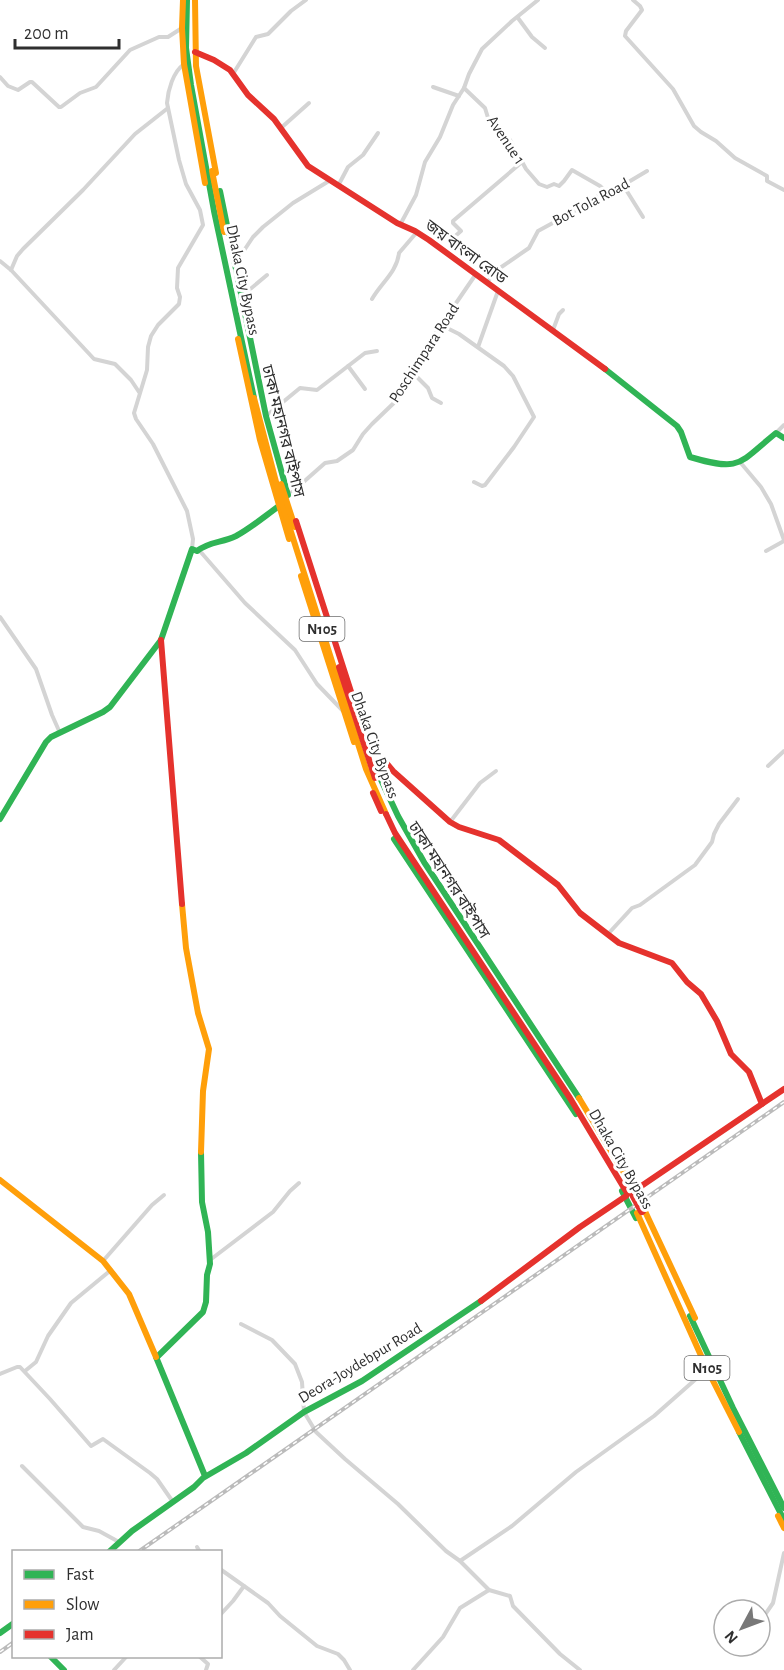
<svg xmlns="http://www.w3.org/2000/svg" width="784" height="1670" font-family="'Alegreya Sans','Noto Sans Bengali',sans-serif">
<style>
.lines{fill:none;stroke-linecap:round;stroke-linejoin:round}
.street{stroke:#d4d4d4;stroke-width:4}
.fast{stroke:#30b455;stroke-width:6}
.slow{stroke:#ff9f0a;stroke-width:6}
.jam{stroke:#e5322d;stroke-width:6}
.rail-casing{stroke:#bbb;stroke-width:4}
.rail{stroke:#fff;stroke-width:1.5;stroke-dasharray:4.5;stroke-linecap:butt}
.jam-bridge{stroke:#e5322d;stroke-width:8}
.labels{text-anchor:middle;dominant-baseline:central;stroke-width:6;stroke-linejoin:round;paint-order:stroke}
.shield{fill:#fff;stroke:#6d6d6d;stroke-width:1.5}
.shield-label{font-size:15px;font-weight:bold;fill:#2f2f2f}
.street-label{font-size:16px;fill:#2f2f2f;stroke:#fff}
</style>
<rect width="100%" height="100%" fill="#fff"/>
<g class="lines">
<g class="street">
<path d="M633 0 640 6 642 10 626 31 625 36 673 89 694 126 701 132 716 141 735 158 767 176V181L784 190"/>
<path d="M518 18 532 37 545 48"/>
<path d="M184 64C173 72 168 90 167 103L179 160 186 184 200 210 203 225 178 268 177 288 180 297 179 304 158 325 151 336 148 347 147 370 134 413 136 419 153 444 187 511 193 539 192 549"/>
<path d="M233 74 256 37 268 34 291 11 306 0"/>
<path d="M0 77 8 86 18 90 30 82H32L59 107H61L80 93 96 87 130 50 159 37H168L182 28"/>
<path d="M433 87 459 96"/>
<path d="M464 88 485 108 489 121 497 132 510 140 526 169 539 184 547 187 554 184 559 186 564 181 572 170 600 186 606 192"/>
<path d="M281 128 309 103"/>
<path d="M623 185 643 217"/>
<path d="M338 186 348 167 363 155 378 133"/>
<path d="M400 225 416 195 425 162 440 137 453 105 464 88 469 74 482 49 512 21 538 0"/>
<path d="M453 238 461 231 453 223V221L522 162"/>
<path d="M232 247 243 252 253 237 263 227 293 203 329 181"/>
<path d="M0 261 11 270 94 359 115 364 131 380 139 392"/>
<path d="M11 270 17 256 23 249 83 190 135 134 168 108"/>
<path d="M487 282 500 268 529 248 538 231 584 206 607 190 620 187 647 171"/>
<path d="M242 296 267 275"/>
<path d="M372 299C381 283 397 272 399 253L417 232"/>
<path d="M441 325 459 334 504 366 513 376 534 417 514 447 485 485 482 486 474 482"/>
<path d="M553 330 559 314 563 310"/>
<path d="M478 347 498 291"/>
<path d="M348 366 365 389"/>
<path d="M412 372 428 388 432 398 441 403"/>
<path d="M266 416 300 388 317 390 365 353 377 351"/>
<path d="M776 433 784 425"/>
<path d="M740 462 761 487 771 504 784 540"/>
<path d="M289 496 291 493 325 463 337 461 353 450 363 434 372 424 398 399 400 387 412 372 426 347 476 274"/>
<path d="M199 550 245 603 295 650 317 684 344 712"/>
<path d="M766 551 784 541"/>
<path d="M0 617 36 669 52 715 60 733"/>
<path d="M768 766 784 751"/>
<path d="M450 822 480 783 496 771"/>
<path d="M608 934 632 908 640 905 695 865 712 842 714 834 719 824 738 799"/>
<path d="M210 1260 273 1212 290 1191 299 1183"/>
<path d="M103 1261 152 1205 164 1195"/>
<path d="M241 1324 272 1340 295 1364 302 1382 304 1412 316 1432 345 1459 398 1504 446 1551 460 1561 489 1590 510 1596 513 1606 560 1654 580 1670"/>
<path d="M25 1371 36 1362 48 1336 71 1303 111 1270"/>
<path d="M0 1374 17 1367H20L50 1399 91 1446 103 1439 150 1473 157 1479 173 1502"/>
<path d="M22 1466 83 1527 99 1531 119 1542"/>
<path d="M197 1547 200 1552"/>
<path d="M460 1561 512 1526 576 1472 654 1416 705 1371"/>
<path d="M220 1569 268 1603 280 1616 317 1646 338 1654 344 1660 350 1670"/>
<path d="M220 1615 233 1601 244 1586"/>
<path d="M760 1622 773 1603 784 1553"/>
<path d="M199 1656 208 1664 206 1670"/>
<path d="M114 1670 127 1656"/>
<path d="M413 1670 443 1637 460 1608 489 1590"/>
</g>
<g class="fast">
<path d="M187 0 186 48 191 85 214 211 254 398"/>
<path d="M220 191 266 416 288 495"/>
<path d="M605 369 677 426 681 432 690 457C741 472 738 464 776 433L784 438"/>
<path d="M375 767 398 816 424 862 579 1098"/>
<path d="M0 819 46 742 51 737 103 712 110 707 161 640 192 549 197 551C210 541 222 543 236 536 251 528 265 516 279 506"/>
<path d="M394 839 576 1114"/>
<path d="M622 1191 636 1218"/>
<path d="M690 1316 733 1408 784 1508"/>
<path d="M156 1357 205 1476"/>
<path d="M157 1357 203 1312 206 1302 207 1275 210 1264 208 1232 202 1202 201 1152"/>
<path d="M739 1432 784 1520"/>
<path d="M109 1552 132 1531 194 1487 203 1478 246 1453 304 1412 362 1381 481 1301"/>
<path d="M0 1633 14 1623"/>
<path d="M50 1656 64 1670"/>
</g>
<g class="slow">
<path d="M183 0 182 28 184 64 205 183"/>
<path d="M195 0 196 66 216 173"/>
<path d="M212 171 224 232"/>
<path d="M238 339 260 440 289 539"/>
<path d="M254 398 280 497 366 769 386 814"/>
<path d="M281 484 295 527"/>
<path d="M301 576 354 742"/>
<path d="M182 904 186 948 198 1013 209 1049 203 1091 201 1152"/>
<path d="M579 1098 635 1191"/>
<path d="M0 1180 103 1261 129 1294 156 1357"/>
<path d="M643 1207 695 1318"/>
<path d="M637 1213 707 1369 739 1432"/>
<path d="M778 1516 784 1528"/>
</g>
<g class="jam">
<path d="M195 52 214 60 230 70 248 95 274 119 308 166 397 223 415 231 429 240 605 369"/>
<path d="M296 521 354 701"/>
<path d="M161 640 182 904"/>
<path d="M339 667 375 778"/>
<path d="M367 743 374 748 393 771 450 822 459 827 499 840 558 885 580 913 619 943 672 963 687 982 701 994 717 1021 731 1054 749 1072 762 1104"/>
<path d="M373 793 381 811"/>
<path d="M386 814 395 833 570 1098 627 1193"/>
<path d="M634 1191 784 1089"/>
<path d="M481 1301 580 1227 626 1196"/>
</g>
<g class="rail-casing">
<g id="rail">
<path d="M138 1552 784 1102"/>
<path d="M0 1652 14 1642"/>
</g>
</g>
<use href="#rail" class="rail"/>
<path class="jam-bridge" d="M630 1189 642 1211"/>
</g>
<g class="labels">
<g class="shield">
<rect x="299.5" y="617" width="45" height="24" rx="4.5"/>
<rect x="684.5" y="1356" width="45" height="24" rx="4.5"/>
</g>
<g class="shield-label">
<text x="322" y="629">N105</text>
<text x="707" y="1368">N105</text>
</g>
<g class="street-label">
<text transform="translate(506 140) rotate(56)">Avenue 1</text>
<text transform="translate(591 202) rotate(-28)">Bot Tola Road</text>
<text transform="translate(466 252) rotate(36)">জয় বাংলা রোড</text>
<text transform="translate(243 280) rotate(78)">Dhaka City Bypass</text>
<text transform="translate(424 353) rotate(-57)">Poschimpara Road</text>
<text transform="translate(283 431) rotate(76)">ঢাকা মহানগর বাইপাস</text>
<text transform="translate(375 745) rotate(70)">Dhaka City Bypass</text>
<text transform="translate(449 880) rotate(57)">ঢাকা মহানগর বাইপাস</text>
<text transform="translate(621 1159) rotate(60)">Dhaka City Bypass</text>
<text transform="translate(360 1363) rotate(-31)">Deora-Joydebpur Road</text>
</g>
</g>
<rect x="12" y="1550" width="210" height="108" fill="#ffffff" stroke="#acacac" stroke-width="1.5"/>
<rect x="24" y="1570" width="30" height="9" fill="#30b455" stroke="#acacac" stroke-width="1.5"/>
<text x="66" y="1580" font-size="18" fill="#2f2f2f">Fast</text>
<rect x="24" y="1600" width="30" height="9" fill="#ff9f0a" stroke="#acacac" stroke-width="1.5"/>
<text x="66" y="1610" font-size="18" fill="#2f2f2f">Slow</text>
<rect x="24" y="1630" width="30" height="9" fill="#e5322d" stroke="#acacac" stroke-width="1.5"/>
<text x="66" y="1640" font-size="18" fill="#2f2f2f">Jam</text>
<g transform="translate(742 1628) rotate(229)"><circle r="28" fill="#ffffff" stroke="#acacac" stroke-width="1.5"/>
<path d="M0-4.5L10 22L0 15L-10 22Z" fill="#787878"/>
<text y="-9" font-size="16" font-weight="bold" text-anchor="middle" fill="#2f2f2f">N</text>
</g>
<path d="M15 39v9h104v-9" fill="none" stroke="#2f2f2f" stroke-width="3"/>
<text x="24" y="39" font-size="18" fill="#2f2f2f" stroke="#ffffff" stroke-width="4.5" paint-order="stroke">200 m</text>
</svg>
